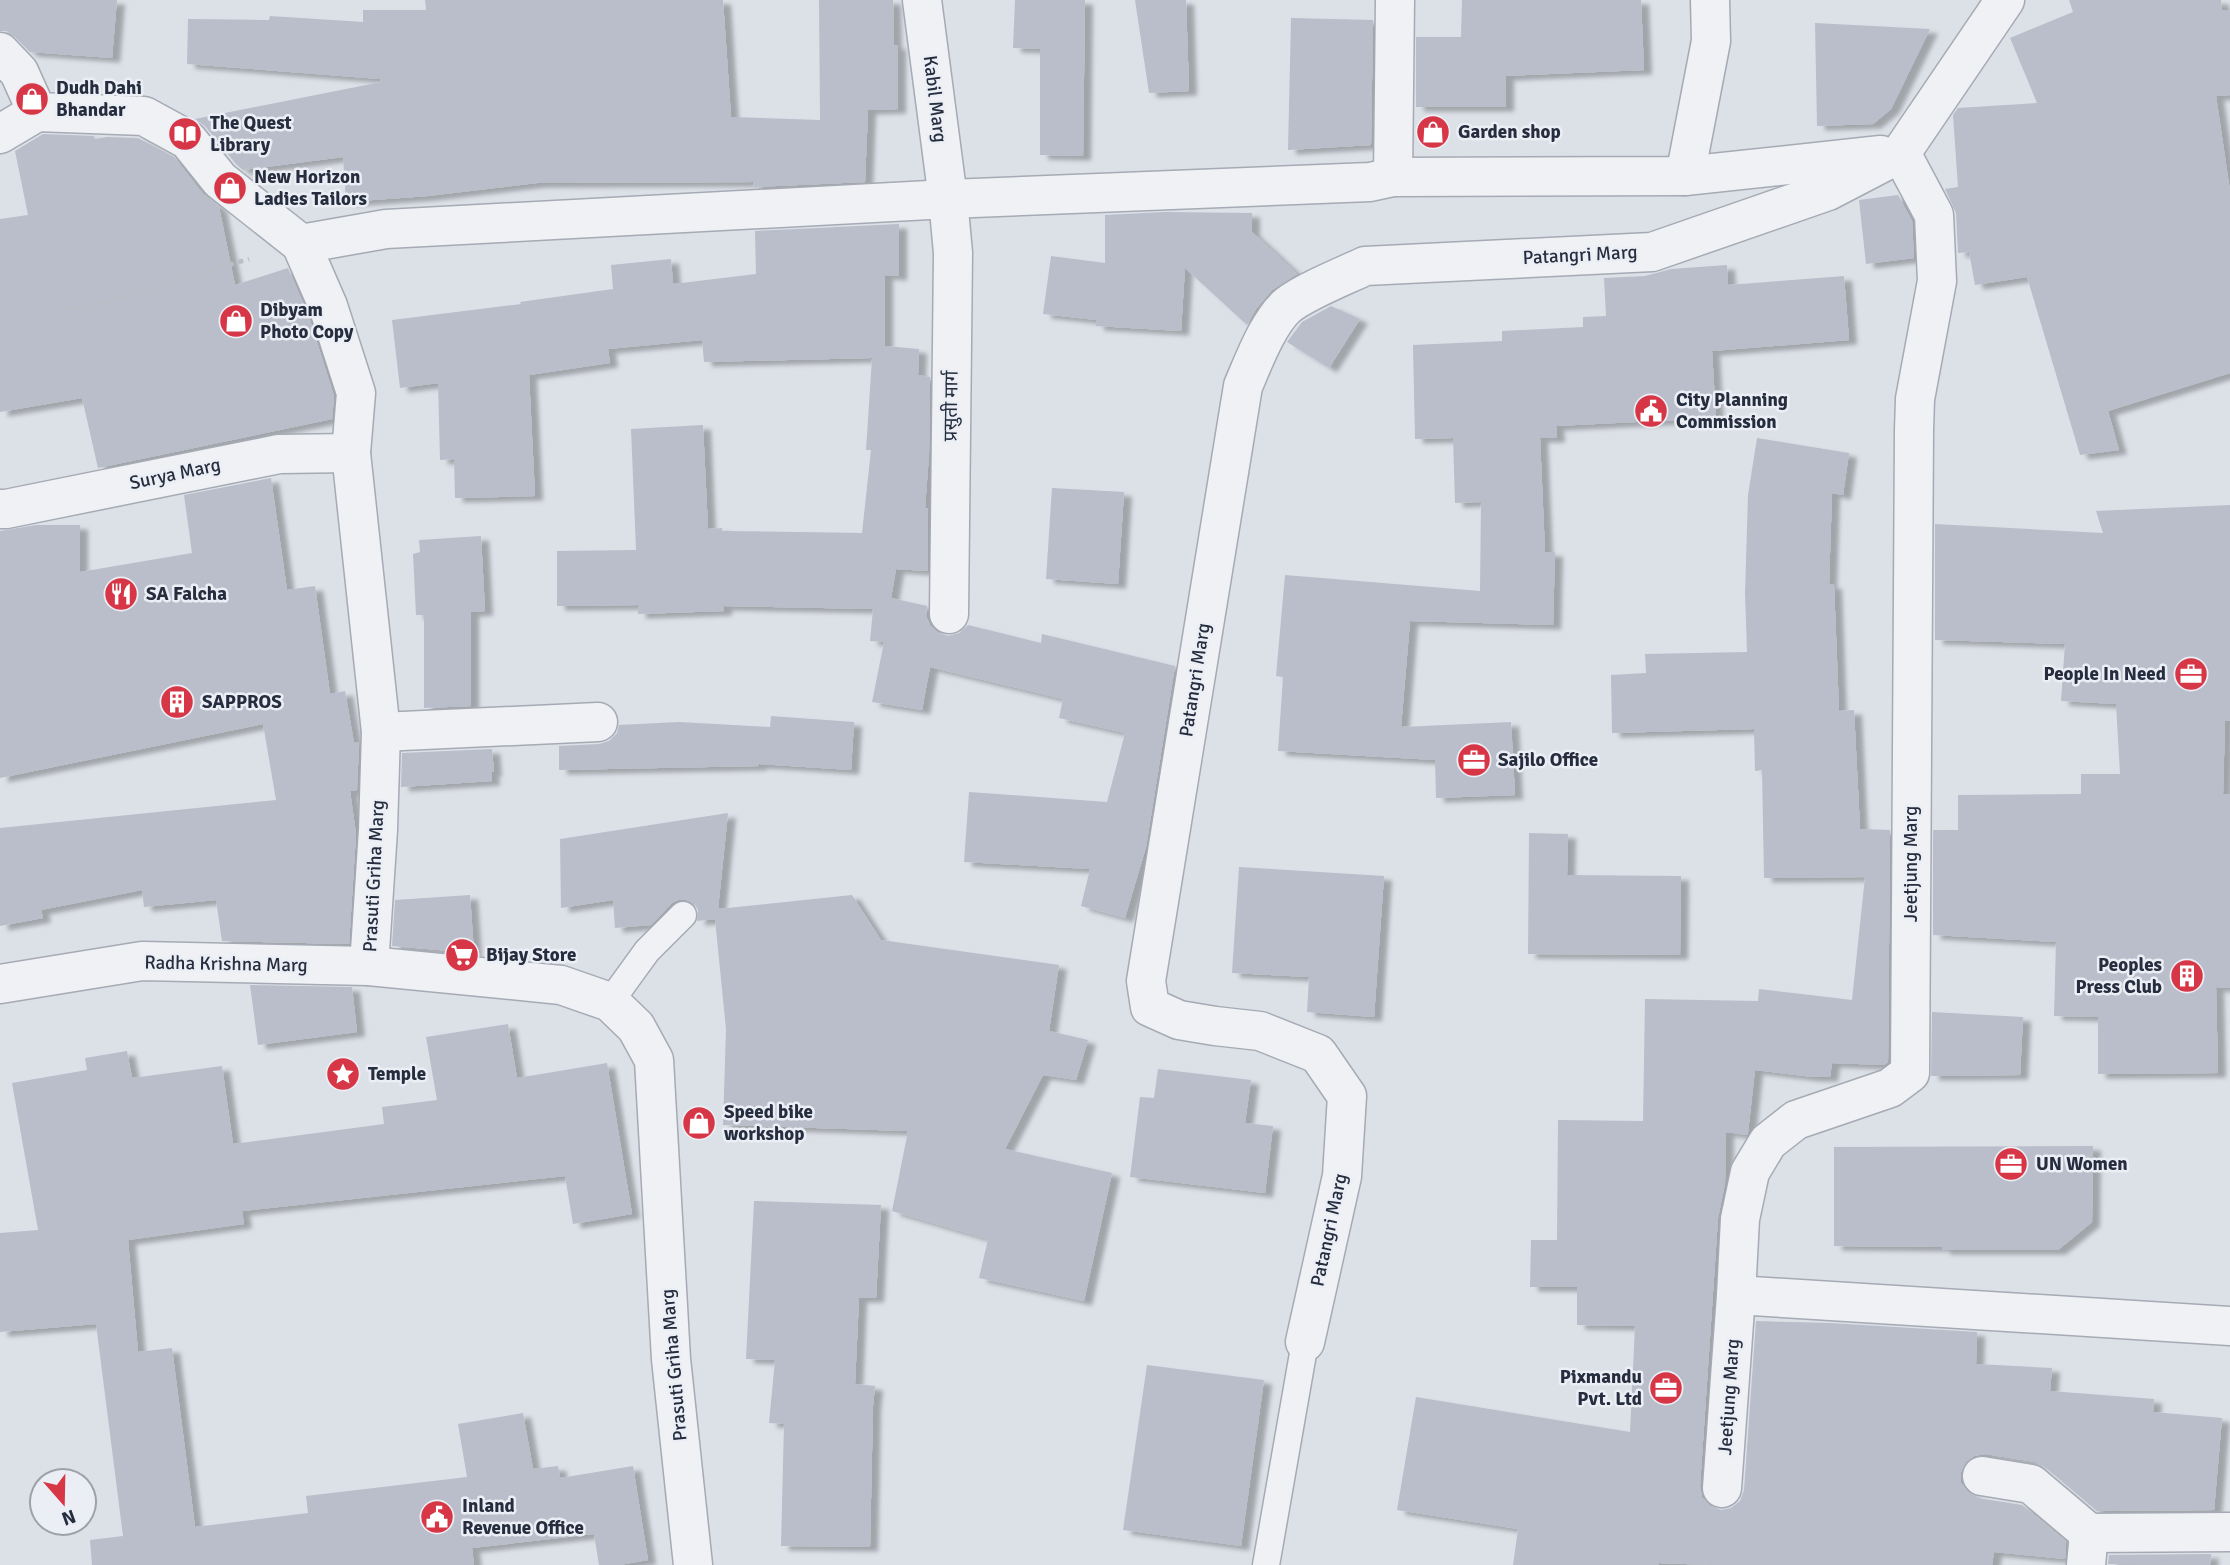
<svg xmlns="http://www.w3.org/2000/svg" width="2230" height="1565" font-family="Signika,'Noto Sans Devanagari',sans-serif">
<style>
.building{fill:#b9beca;filter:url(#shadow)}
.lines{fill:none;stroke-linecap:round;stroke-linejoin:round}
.lane-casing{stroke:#a5aab4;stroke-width:29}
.street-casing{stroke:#a5aab4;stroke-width:41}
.path{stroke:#babec5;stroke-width:4.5;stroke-dasharray:5 5;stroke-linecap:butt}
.lane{stroke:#eff1f5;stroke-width:26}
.street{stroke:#eff1f5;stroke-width:38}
.labels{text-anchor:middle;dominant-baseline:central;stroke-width:5;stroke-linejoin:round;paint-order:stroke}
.poi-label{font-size:19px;font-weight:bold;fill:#252d3e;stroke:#ebeff5;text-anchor:start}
.street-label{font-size:19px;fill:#252d3e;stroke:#ebeff5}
</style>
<defs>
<filter id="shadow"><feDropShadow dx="8" dy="4.5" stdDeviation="2" flood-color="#0004"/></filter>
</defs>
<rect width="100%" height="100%" fill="#dce0e7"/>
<g class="building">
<path d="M0 0H117L112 58 30 52 15 37 7 31H0Z"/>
<path d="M425 0H723L731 117 820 120 819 0H893L894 45H898V109L868 110 865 182 754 187 753 182 537 183 428 196 346 202 343 157 243 170 236 164 205 126 195 119 381 82 380 79 187 64 188 19 269 20 270 16 363 22V10H426Z"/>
<path d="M1015 0H1085L1083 156 1040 155V49L1013 48Z"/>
<path d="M1135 0H1186L1189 91 1149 93Z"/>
<path d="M1462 0H1641L1644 70 1506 76V107H1416V37H1461Z"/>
<path d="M2069 0H2221L2222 10H2230V95L2216 96 2230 191V373L2108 411 2119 450 2080 455 2027 277 1975 285 1969 252 1958 253 1956 213 1945 189 1958 187 1953 115 1958 108 2037 103 2010 38 2073 12Z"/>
<path d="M1291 18 1373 20 1371 145 1288 150Z"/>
<path d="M1815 23 1930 29 1891 109 1873 124 1817 126Z"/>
<path d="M43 134 94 136 95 139 107 137 138 138 174 157 203 194 219 207 235 285 288 268 308 314 334 396 332 419 98 468 82 398 0 412V219L28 215 15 151Z"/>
<path d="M1898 195 1912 221 1914 258 1866 264 1859 200Z"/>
<path d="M1164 212 1252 213V232L1297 274 1272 290 1256 309 1247 325 1185 268 1181 331 1096 326V320L1043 314 1051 256 1105 263V215Z"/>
<path d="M899 224V276L885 275V346L919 349 918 375 930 377 929 454 925 508H928V571L896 569 891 598 927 606 926 616 930 625 938 633 948 636 959 633 968 625 1041 643 1042 634 1175 666 1146 847 1125 918 1081 906 1090 869 964 862 969 792 1107 802 1125 733 1059 718 1063 699 930 667 922 710 872 702 884 642 870 641 873 609 724 606V611L638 614V605L557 606V551L636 550 631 429 703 425 708 529 722 528V531L862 533 871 450H866L872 358 704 362 702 340 608 349 610 363 529 375 535 496 455 498 454 459 440 460 438 383 400 388 392 320 521 304 520 302 613 289 611 265 671 259 673 284 756 274 755 231Z"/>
<path d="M1727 265 1728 285 1844 276 1849 340 1712 351 1716 418 1556 426 1557 438H1540L1545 552H1555L1553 625 1410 621 1401 727 1511 722 1515 795 1436 798 1435 760 1278 751 1283 677 1276 676 1285 575 1480 591 1481 502 1455 503 1453 438 1415 439 1413 345 1502 341V331L1583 327V317L1606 316 1604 278 1645 276 1671 269Z"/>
<path d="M1331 306 1360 319 1329 368 1287 342 1302 322Z"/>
<path d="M1757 438 1849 453 1843 495 1832 493 1829 585 1834 584 1839 711 1854 710 1860 829 1890 830 1888 1062 1884 1065 1832 1063 1830 1077H1813L1755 1070 1748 1132 1747 1135 1726 1132 1725 1183 1718 1218 1700 1486 1702 1497 1710 1506 1721 1510 1731 1508 1740 1501 1744 1490 1756 1321 1830 1323 1977 1332 1976 1364 2052 1368 2050 1391 2154 1399 2153 1412 2222 1418 2214 1510 2097 1511 2045 1467 2035 1462 1985 1454 1974 1456 1966 1462 1961 1472V1483L1968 1492 1978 1498 2022 1505 2066 1542 2065 1559 1994 1552 1992 1565H1713L1659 1563V1565H1513L1518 1529 1397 1510 1416 1397 1630 1432 1635 1326 1577 1325V1287H1530L1531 1240H1557L1558 1120 1643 1121 1645 999 1758 1001 1759 989 1852 1000 1865 877 1764 878 1762 770 1755 771 1754 729 1612 733 1611 675 1646 673 1645 654 1747 652 1745 593 1748 495Z"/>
<path d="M271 478 287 590 315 586 330 694 345 691 354 743 359 742 357 790 350 791 356 834 349 944 222 941 216 900 144 907 142 890 41 910 43 918 0 926V828L276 800 263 724 0 778V531L36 525H80V572L192 553 184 495Z"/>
<path d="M1052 488 1124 492 1118 584 1046 579Z"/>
<path d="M2230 505V721H2225L2223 794H2230V988L2216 987 2218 1073 2098 1074V1017L2054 1016 2056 942 1933 935V830H1958V795L2081 794V774H2120L2116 704 2061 701 2065 644 1935 640V524L2103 533 2096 511Z"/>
<path d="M481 536 485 611 471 612V706L424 708V615H416L413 554 420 552 419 540Z"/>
<path d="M771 716 854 722 851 770 759 764V766L559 770V746L599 744 609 741 617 733 619 725 679 722 770 727Z"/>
<path d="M492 749 494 772H491L492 781 401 787 402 753Z"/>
<path d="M728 813 718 909 852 895 881 940 1059 965 1049 1031 1088 1040 1076 1080 1043 1075 1005 1149 1112 1173 1084 1301 979 1278 988 1239 892 1211 908 1131 723 1125 726 1029 715 919 697 921 698 910 694 903 686 900H678L672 903 651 925 615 928 613 900 561 908 560 839Z"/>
<path d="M1529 833 1568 834 1567 875 1681 876 1680 955 1528 954Z"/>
<path d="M1239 867 1384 876 1374 1017 1307 1012 1309 977 1232 973Z"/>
<path d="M470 895 474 953 392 946 395 900Z"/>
<path d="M250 985 352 987 357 1032 258 1045Z"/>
<path d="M1932 1012 2023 1017 2020 1075 1931 1076Z"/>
<path d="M508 1024 517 1078 607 1063 632 1214 573 1224 565 1176 242 1211 244 1224 128 1240 138 1352 172 1348 195 1527 308 1513 306 1496 467 1477 458 1424 523 1413 533 1469 558 1466 560 1478 633 1466 648 1560 619 1565H599L594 1534 472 1548 474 1565H92L90 1540 123 1536 96 1324 0 1332V1233L38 1230 12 1083 87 1070 85 1058 127 1051 132 1078 222 1066 233 1144 384 1124 382 1107 437 1100 426 1037Z"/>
<path d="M1158 1069 1251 1080 1245 1123 1273 1126 1265 1193 1130 1177 1140 1097 1154 1098Z"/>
<path d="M2093 1146 2092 1222 2058 1250H1942V1247L1834 1246V1147Z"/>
<path d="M754 1201 881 1205 876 1298H859L855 1384 875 1386 873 1406 870 1547 781 1546 784 1424 769 1423 775 1360 746 1359Z"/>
<path d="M1147 1365 1264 1380 1241 1546 1123 1530Z"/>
<path d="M2211 1554 2210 1565 2108 1564 2109 1555Z"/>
</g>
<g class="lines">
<g class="lane-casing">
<g id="lane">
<path d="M610 1002 647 951 683 915"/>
<path d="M1266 1565 1305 1342"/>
</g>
</g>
<g class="street-casing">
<g id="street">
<path d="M922 0 948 199 953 253 949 614"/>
<path d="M0 52 19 72 37 112 144 116 188 140 220 180 301 244 328 306 356 393 351 453 381 732 378 830 369 966"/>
<path d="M0 134 37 112"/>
<path d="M1685 176 1711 41 1710 0"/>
<path d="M1393 177 1395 0"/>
<path d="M301 244 386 229 948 199 1370 182 1393 177 1685 176 1881 155"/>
<path d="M0 509H6L279 454 351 453"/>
<path d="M381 732 598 722"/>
<path d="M0 984 142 961 369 966 561 985 610 1002 636 1027 654 1060 671 1359 693 1565"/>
<path d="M1736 1295 2230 1326"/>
<path d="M1305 1342 1342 1176 1347 1096 1318 1054 1260 1031 1215 1026 1179 1020 1150 1007 1146 981 1243 386C1253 363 1268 322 1288 305 1306 291 1344 276 1365 266L1652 252 1828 191 1901 153 2005 0"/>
<path d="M1982 1476 2031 1484 2089 1533 2230 1532"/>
<path d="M1722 1488 1736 1295 1740 1219 1750 1172 1768 1142 1796 1120 1890 1088 1910 1073 1914 430 1915 399 1937 281 1934 215 1901 153"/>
<path d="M2086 1565 2089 1533"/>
</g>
</g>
<path class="path" d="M65 308 88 307 249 259"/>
<use href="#lane" class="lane"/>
<use href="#street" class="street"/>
</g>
<defs>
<g id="shop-disc" transform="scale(1.75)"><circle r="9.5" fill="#d73646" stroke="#ebeff5"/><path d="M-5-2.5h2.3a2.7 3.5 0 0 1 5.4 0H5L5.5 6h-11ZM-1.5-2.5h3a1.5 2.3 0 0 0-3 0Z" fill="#fff"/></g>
<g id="library-disc" transform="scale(1.75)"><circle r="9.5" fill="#d73646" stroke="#ebeff5"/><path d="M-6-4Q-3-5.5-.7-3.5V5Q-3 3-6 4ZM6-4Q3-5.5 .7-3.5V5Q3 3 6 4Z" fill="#fff"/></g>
<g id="civic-disc" transform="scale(1.75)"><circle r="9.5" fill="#d73646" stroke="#ebeff5"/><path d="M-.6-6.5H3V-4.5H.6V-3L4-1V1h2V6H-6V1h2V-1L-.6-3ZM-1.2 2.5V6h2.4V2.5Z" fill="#fff"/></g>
<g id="restaurant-disc" transform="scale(1.75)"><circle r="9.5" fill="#d73646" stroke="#ebeff5"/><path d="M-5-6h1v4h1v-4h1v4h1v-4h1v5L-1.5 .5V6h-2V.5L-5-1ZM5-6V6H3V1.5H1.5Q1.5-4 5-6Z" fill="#fff"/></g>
<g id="office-disc" transform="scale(1.75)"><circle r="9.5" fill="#d73646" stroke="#ebeff5"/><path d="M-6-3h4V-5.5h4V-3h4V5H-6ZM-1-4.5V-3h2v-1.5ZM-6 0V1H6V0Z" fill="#fff"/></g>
<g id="building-disc" transform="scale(1.75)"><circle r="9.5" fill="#d73646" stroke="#ebeff5"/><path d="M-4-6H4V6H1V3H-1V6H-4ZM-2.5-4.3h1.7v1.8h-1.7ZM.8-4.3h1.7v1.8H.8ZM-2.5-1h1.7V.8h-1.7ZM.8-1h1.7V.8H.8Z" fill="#fff"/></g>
<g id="supermarket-disc" transform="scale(1.75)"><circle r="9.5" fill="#d73646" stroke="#ebeff5"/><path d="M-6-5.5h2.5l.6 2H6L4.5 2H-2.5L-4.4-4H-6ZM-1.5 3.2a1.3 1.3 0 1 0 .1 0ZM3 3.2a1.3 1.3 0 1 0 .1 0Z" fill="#fff"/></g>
<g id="sight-disc" transform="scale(1.75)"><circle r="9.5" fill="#d73646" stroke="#ebeff5"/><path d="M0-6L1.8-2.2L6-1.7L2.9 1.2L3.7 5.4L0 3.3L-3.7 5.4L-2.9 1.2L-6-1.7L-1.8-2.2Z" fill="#fff"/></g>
</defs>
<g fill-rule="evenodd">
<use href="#shop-disc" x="32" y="99"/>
<use href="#shop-disc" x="1433" y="132"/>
<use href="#library-disc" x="185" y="134"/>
<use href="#shop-disc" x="230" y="188"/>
<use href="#shop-disc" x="236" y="321"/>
<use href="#civic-disc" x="1651" y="411"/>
<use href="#restaurant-disc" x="121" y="594"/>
<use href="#office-disc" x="2191" y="674"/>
<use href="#building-disc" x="177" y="702"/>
<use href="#office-disc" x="1474" y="760"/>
<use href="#supermarket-disc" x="462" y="955"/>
<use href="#building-disc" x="2187" y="976"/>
<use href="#sight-disc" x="343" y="1074"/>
<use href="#shop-disc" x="699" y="1123"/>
<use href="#office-disc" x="2011" y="1164"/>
<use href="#office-disc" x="1666" y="1388"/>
<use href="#civic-disc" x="437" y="1517"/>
</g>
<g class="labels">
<g class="poi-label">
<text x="56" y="88">Dudh Dahi<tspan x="56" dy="22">Bhandar</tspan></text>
<text x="210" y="123">The Quest<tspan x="210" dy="22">Library</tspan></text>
<text x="1458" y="132">Garden shop</text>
<text x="254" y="177">New Horizon<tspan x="254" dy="22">Ladies Tailors</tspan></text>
<text x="260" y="310">Dibyam<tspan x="260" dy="22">Photo Copy</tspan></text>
<text x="1676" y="400">City Planning<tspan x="1676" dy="22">Commission</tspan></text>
<text x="146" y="594">SA Falcha</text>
<text x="2166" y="674" text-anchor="end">People In Need</text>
<text x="202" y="702">SAPPROS</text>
<text x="1498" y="760">Sajilo Office</text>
<text x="486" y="955">Bijay Store</text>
<text x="2162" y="965" text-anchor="end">Peoples<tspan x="2162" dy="22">Press Club</tspan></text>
<text x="368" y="1074">Temple</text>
<text x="724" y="1112">Speed bike<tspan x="724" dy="22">workshop</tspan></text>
<text x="2036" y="1164">UN Women</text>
<text x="1642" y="1377" text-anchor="end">Pixmandu<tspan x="1642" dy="22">Pvt. Ltd</tspan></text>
<text x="462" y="1506">Inland<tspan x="462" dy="22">Revenue Office</tspan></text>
</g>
<g class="street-label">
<text transform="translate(935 99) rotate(83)">Kabil Marg</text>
<text transform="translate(1580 255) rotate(-3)">Patangri Marg</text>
<text transform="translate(951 406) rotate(-89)">प्रसुती मार्ग</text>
<text transform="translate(175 474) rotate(-12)">Surya Marg</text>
<text transform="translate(1195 680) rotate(-81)">Patangri Marg</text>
<text transform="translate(1911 864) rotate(-90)">Jeetjung Marg</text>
<text transform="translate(374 876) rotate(-87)">Prasuti Griha Marg</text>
<text transform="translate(226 964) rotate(1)">Radha Krishna Marg</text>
<text transform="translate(1329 1230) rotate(-78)">Patangri Marg</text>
<text transform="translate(674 1365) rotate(-95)">Prasuti Griha Marg</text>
<text transform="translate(1729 1397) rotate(-86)">Jeetjung Marg</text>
</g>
</g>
<g transform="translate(63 1502) rotate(160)"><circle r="33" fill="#ebeff5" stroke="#9ca1ac" stroke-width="2"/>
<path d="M0-5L12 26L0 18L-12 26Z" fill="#d73646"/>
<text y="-10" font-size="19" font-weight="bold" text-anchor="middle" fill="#252d3e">N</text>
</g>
</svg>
